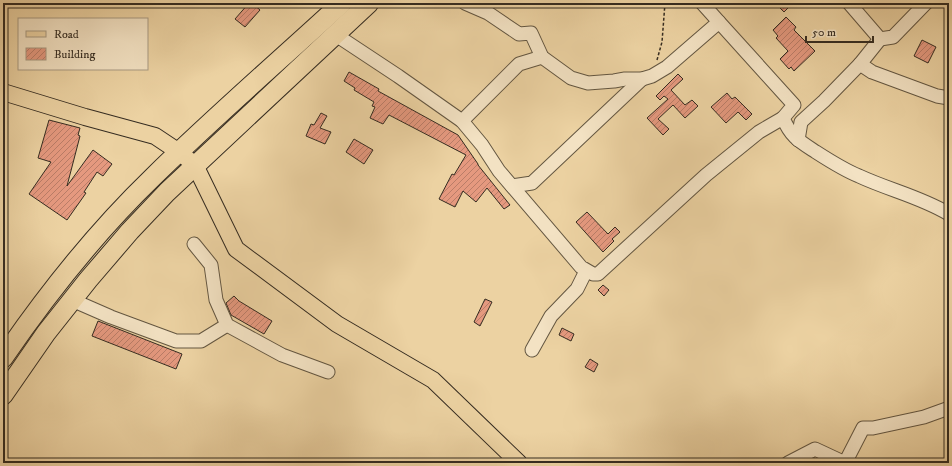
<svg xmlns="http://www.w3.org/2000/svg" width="952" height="466" font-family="'IM FELL DW Pica',serif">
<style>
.building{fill:url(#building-hatch);stroke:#352c21}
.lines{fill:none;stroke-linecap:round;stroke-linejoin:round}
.minor-casing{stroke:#635641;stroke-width:15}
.major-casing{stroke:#352c21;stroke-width:18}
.highway-casing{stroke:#352c21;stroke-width:21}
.path{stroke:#352c21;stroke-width:1.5;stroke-dasharray:3 2;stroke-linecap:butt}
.minor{stroke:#f3e2c3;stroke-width:13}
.major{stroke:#ecd2a2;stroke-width:16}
.highway{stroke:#ecd2a2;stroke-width:19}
</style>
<defs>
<pattern id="building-hatch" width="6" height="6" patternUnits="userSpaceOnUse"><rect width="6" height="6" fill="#e5997f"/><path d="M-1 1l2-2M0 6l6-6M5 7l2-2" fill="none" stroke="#ba7d68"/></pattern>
</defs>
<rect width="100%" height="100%" fill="#ecd2a2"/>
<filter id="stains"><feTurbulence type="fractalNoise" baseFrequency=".005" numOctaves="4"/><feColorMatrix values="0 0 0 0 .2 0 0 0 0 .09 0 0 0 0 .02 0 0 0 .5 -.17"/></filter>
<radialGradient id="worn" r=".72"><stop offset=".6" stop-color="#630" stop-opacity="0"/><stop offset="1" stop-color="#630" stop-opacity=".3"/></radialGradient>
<g class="building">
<path d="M249 3H252L260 10 245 27 235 19Z"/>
<path d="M775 3H793L784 12Z"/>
<path d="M786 17 796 27 794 30 815 51 794 71 791 67 789 69 780 59 788 51 776 38 778 36 773 30Z"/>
<path d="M922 40 936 47 928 63 914 56Z"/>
<path d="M349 72 379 89 378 91 458 135 478 164V165L510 205 504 209 487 188 476 202 463 191 455 207 439 199 452 174 454 175 466 155 389 115 383 124 370 118 375 107 372 106 374 102 354 90 355 88 344 81Z"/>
<path d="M678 74 683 79 671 90 685 105 692 100 698 106 685 118 673 105 658 119 669 129 663 135 647 118 668 99 664 96 660 100 656 96Z"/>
<path d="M727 93 732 99 735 97 752 114 746 120 738 112 726 123 711 107Z"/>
<path d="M321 113 327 116 320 128 331 132 325 144 306 136 311 124 314 125Z"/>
<path d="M49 120 80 128 78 135 80 136 67 186 93 150 112 164 103 176 97 172 84 192 86 193 67 220 29 194 51 162 38 158Z"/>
<path d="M354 139 373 150 364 164 346 152Z"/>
<path d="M587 212 608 234 615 227 620 232 612 239 614 241 603 252 576 222Z"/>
<path d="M603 285 609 290 604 296 598 290Z"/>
<path d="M234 296 239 301 272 321 264 334 231 315 226 303Z"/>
<path d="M485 299 492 302 480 326 474 322Z"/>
<path d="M98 321 182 354 176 369 92 336Z"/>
<path d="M562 328 574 334 571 341 559 335Z"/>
<path d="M590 359 598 364 594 372 585 367Z"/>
</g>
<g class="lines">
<g class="minor-casing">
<g id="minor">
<path d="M465 3 488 13 519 34 531 33 542 57 571 78 588 83 614 81 625 79H642L652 76 667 67 719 22 794 105 783 118C791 137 799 141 816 152 830 161 844 170 859 176 889 190 921 197 949 214"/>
<path d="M702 3 719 22"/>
<path d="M849 3 880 39 860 64 872 72 937 96 949 98"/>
<path d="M336 35 398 76 462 121 482 145 499 171 581 267 593 274H598L706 175 759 132 783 118"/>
<path d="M880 39 893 37 926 3"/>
<path d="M462 121 519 64 542 57"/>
<path d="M798 140 801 122 824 101 860 64"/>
<path d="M512 186 532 183 642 79"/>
<path d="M194 244 211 265 216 300 227 325 282 355 328 372"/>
<path d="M72 300 111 317 176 341H201L227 325"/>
<path d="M532 350 551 316 577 289 586 271"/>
<path d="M788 463 815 449 845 463 863 428H873L924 417 949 408"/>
</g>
</g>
<g class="major-casing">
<path id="major" d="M3 92 85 117 155 136 179 152 195 165 236 249 337 324 433 380 519 463"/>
</g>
<g class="highway-casing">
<g id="highway">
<path d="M3 358C47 294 97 231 153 177 214 117 279 61 342 3"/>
<path d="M3 395 46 333 88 280 130 231 167 192 369 3"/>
</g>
</g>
<path class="path" d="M657 60 662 42 665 3"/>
<use href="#minor" class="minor"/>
<use href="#major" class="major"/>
<use href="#highway" class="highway"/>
</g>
<rect width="952" height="466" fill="none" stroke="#ecd2a2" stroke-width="16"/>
<rect x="4" y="4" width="944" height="458" fill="none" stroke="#352c21" stroke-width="2"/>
<rect x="8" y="8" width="936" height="450" fill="none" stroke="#352c21"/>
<rect x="18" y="18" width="130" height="52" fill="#f3e2c3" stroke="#a79982"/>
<rect x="26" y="31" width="20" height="6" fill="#ecd2a2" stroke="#a79982"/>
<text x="54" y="38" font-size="12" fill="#352c21">Road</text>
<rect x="26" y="48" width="20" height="12" fill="url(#building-hatch)" stroke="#a79982"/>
<text x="54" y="58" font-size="12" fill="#352c21">Building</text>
<path d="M806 36v6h67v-6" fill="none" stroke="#352c21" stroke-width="2"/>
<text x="812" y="36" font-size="12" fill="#352c21" stroke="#f3e2c3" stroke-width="3" paint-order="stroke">50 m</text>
<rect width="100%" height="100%" filter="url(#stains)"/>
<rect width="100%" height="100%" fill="url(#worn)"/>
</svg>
